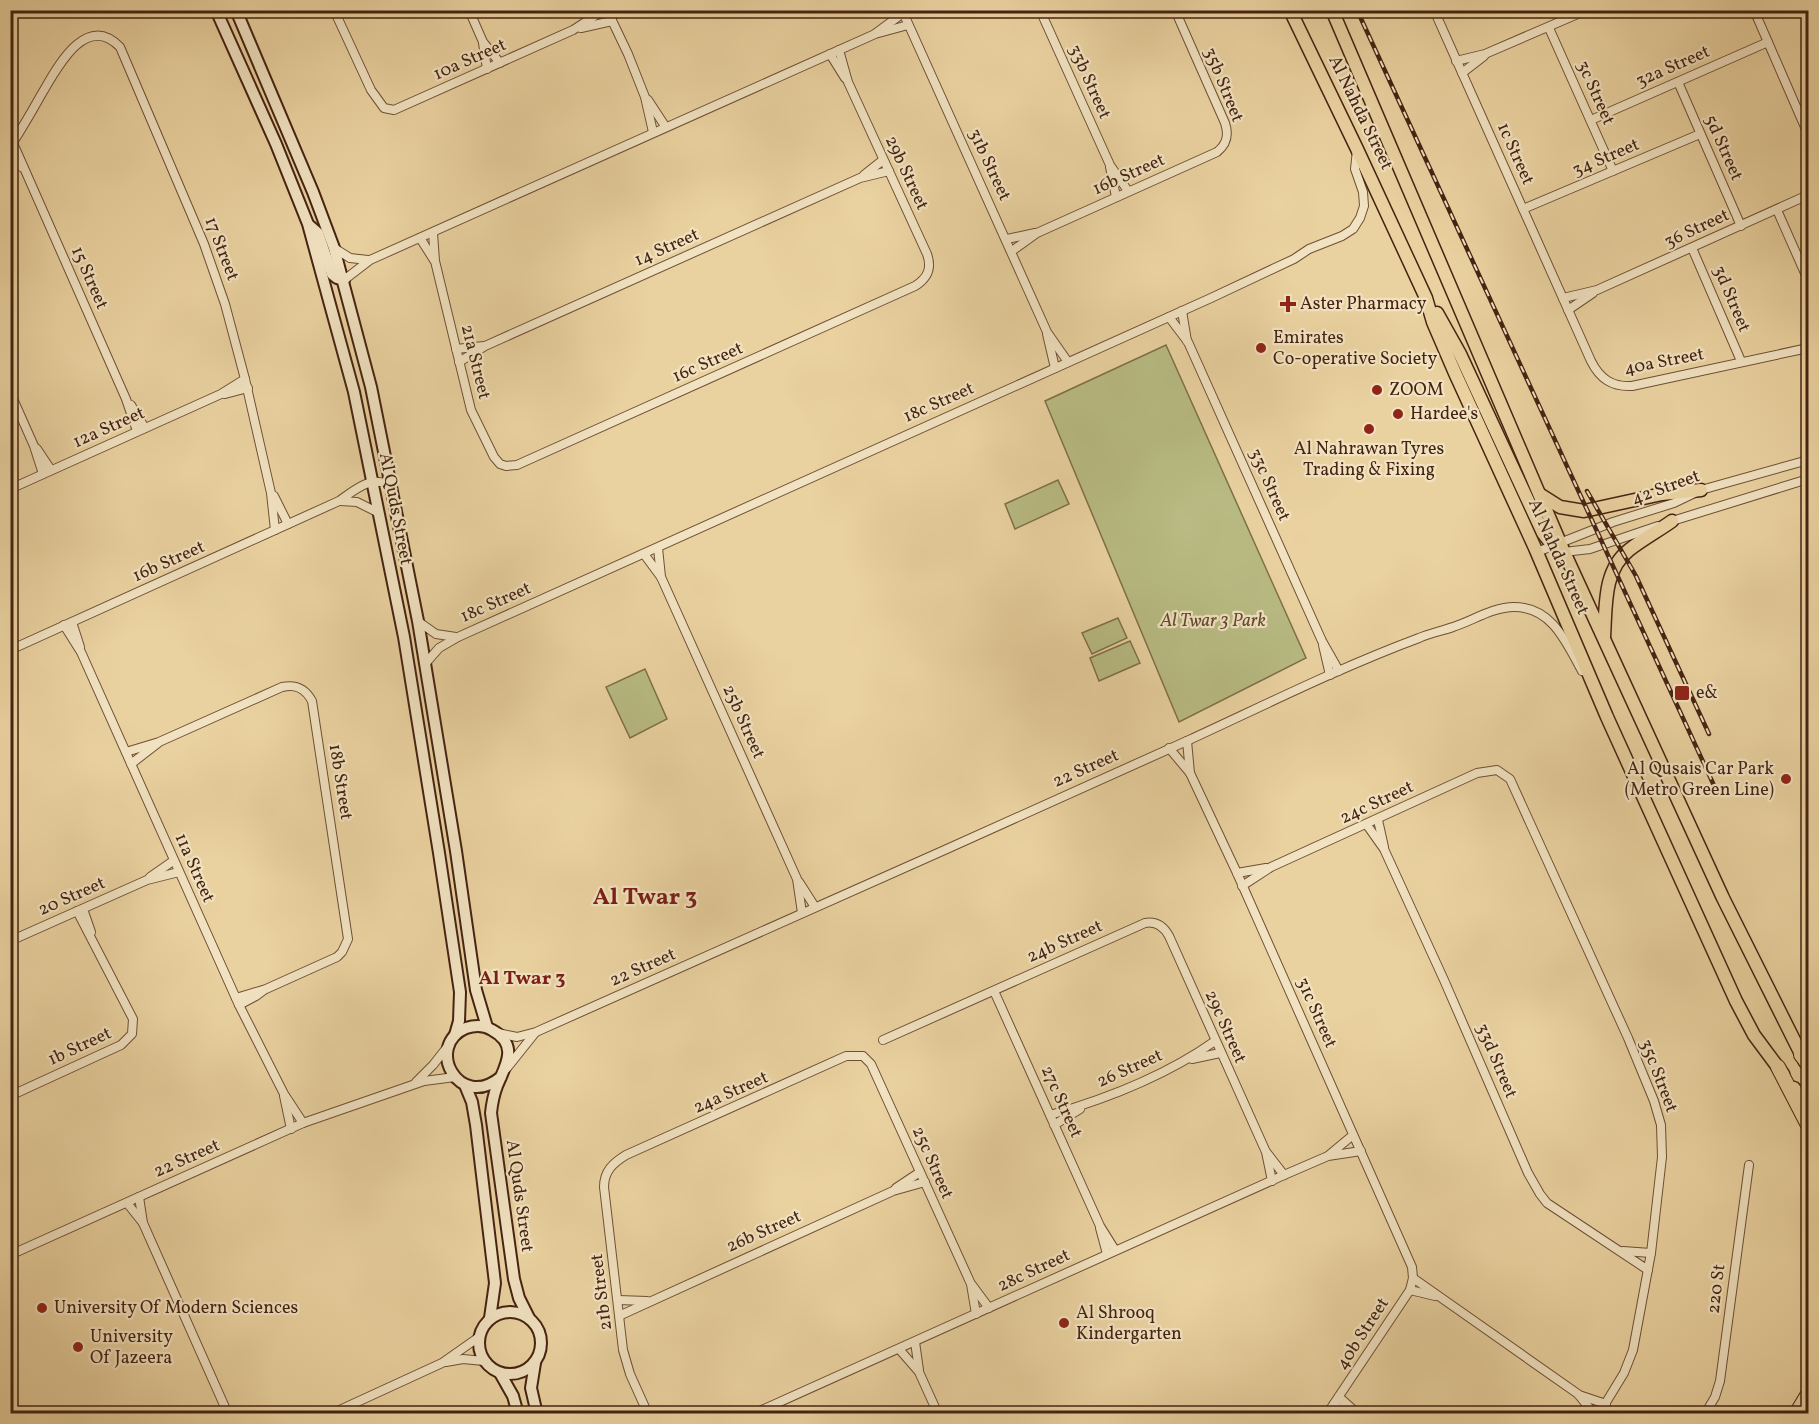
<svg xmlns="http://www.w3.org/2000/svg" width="1819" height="1424" font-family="Vollkorn,serif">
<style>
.green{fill:#b8bb83;stroke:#7e6f4a;stroke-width:1.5}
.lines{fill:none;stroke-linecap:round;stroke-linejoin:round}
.street-casing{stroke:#6e4f36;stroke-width:10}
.secondary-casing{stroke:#452312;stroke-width:14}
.primary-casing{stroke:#452312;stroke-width:15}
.highway-casing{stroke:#452312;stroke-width:16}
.street{stroke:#f1e2c1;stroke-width:8}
.secondary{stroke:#f1e2c1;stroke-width:10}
.primary{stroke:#ead2a0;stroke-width:12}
.highway{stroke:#ead2a0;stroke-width:14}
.rail-casing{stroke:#452312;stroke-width:4.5}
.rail{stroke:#f1e2c1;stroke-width:2;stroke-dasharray:7;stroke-linecap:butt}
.poi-dot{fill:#8f2418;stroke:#f1e2c1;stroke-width:2}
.labels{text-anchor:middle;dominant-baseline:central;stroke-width:4.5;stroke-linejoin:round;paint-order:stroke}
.street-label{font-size:18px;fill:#452312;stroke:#f1e2c1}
.poi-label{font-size:18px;fill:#452312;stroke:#f1e2c1;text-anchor:start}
.park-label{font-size:18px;font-style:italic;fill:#62492e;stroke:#f1e2c1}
.neighbourhood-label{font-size:20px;font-weight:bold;fill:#7a1f14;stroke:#f1e2c1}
.district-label{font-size:24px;font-weight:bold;fill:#7a1f14;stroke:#f1e2c1}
</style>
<rect width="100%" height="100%" fill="#ead2a0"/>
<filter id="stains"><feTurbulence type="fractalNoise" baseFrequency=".00333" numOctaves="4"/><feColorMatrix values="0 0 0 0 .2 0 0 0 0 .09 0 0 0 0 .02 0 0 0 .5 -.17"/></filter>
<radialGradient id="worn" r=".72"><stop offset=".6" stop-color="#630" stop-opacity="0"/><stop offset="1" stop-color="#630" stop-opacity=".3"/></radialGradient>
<g class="green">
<path d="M1166 345 1306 658 1179 722 1045 401Z"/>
<path d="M1058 480 1069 504 1015 529 1005 504Z"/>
<path d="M1118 618 1127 638 1092 654 1082 633Z"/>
<path d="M1130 641 1140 663 1099 681 1090 658Z"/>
<path d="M645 669 667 719 630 738 606 687Z"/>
</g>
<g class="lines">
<g class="street-casing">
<g id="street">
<path d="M334 10 371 90 384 108 394 110 573 30 604 10"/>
<path d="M469 10 483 42 500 63"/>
<path d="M607 10 628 54 645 97 653 132"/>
<path d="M902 10 1047 332 1068 362"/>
<path d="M1040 10 1110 165 1128 191"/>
<path d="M1434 10 1591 361C1600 379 1612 387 1632 386L1808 348"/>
<path d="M1754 10 1808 134"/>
<path d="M581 28 612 21"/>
<path d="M1549 28 1613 171"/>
<path d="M876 33 903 13"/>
<path d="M483 43 487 69"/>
<path d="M830 54 845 78"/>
<path d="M1456 61 1485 54 1587 10"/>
<path d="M1462 73 1484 56"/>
<path d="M1678 82 1741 226"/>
<path d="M648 100 665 126"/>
<path d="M1591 120 1768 42"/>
<path d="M13 143 126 399 137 431"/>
<path d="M10 147C21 130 31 113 41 95 56 70 85 11 120 47L204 244 225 304 245 379 271 493 275 530"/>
<path d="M10 156 21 167"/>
<path d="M1110 167 1116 197"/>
<path d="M864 175 883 160"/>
<path d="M1523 209 1700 134"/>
<path d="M1777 210 1808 280"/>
<path d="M433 233 435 261 471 410 494 457 500 464 506 466 517 465 915 286C928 278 932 268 927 254L848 82 839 50"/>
<path d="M420 238 434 260"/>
<path d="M1007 239 1035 233"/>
<path d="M334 248 350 258 368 260"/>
<path d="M1692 248 1741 361"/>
<path d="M1012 251 1037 233 1217 152C1227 144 1229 135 1225 123L1175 10"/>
<path d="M344 280 370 260 875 34 908 25"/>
<path d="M1563 298 1597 290 1808 195"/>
<path d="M1568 310 1593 293"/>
<path d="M1182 311 1187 341"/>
<path d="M1169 317 1188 342 1322 641 1339 671"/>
<path d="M1047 334 1055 368"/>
<path d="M456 349 484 346"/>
<path d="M459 362 485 346 860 178 889 171"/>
<path d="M10 392 34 446 43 474"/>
<path d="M225 394 248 388"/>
<path d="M131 405 145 428"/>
<path d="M37 449 51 470"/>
<path d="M10 489 221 394 245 379"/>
<path d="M274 496 288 524"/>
<path d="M340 501 357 502 379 513"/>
<path d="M1669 522 1808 479"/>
<path d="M658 548 661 577"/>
<path d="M1537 552 1613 522 1674 503 1701 490 1808 460"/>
<path d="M1564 552 1590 549 1658 526"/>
<path d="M644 554 661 577 797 879 802 913"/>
<path d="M72 622 80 647"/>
<path d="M419 622 436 634 456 637"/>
<path d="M64 625 81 652 239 1005 284 1094 303 1123"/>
<path d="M1323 645 1330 675"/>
<path d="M10 650 339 501C355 490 373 473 392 487"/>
<path d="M425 664 439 648 458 637 1211 298 1294 259 1309 249 1342 236 1353 229 1360 218 1364 206 1363 192 1355 169 1357 150"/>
<path d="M1187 741 1190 773"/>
<path d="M1169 748 1190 773 1237 873 1412 1267 1413 1278 1410 1290 1327 1414"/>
<path d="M126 752 159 742 282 687C296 684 305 688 312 701L348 939 342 952 337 957 266 989 236 998"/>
<path d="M131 764 158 743"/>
<path d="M1378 820 1384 847"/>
<path d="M1367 825 1384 849 1444 980 1528 1173 1540 1194 1547 1203 1648 1270"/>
<path d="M1237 873 1266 868"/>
<path d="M150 877 173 861"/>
<path d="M799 882 815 907"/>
<path d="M1242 886 1271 867 1477 773 1497 770 1510 779 1628 1038 1654 1101 1661 1125 1662 1157 1651 1253 1633 1350 1624 1373 1599 1414"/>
<path d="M83 909 91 932"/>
<path d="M10 941 147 880 179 872"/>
<path d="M994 991 1100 1226 1115 1250"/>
<path d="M239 1005 256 996 264 990"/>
<path d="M498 1033 517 1037 536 1032C754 934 972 839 1189 740 1265 705 1341 667 1419 638 1430 633 1442 631 1453 627 1472 621 1493 607 1514 607 1552 607 1566 642 1582 671"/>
<path d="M883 1040 1145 923C1156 921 1164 927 1169 936L1266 1152 1272 1181"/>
<path d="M1192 1059 1220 1053"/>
<path d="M507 1068 535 1033"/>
<path d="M416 1082 433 1065 448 1046"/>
<path d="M10 1096 121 1045 132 1034 133 1019 77 911"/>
<path d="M284 1096 291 1129"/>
<path d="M1050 1115C1106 1099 1167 1075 1215 1041"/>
<path d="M1054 1125 1080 1109"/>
<path d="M1267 1153 1284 1175"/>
<path d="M1329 1155 1353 1135"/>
<path d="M896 1188 920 1172"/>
<path d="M139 1197 143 1223 228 1414"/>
<path d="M127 1203 143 1223"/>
<path d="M1100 1228 1107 1254"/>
<path d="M1623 1251 1651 1253"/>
<path d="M10 1255 303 1123 424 1081 455 1077"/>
<path d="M1413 1278 1578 1394 1594 1414"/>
<path d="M972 1285 989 1308"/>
<path d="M1410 1290 1435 1296"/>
<path d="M618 1300 647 1301"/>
<path d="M621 1315 893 1191 925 1182"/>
<path d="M915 1342 919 1370"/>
<path d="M899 1349 919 1372 938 1414"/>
<path d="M446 1362 463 1359 484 1361"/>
<path d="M1579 1395 1606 1404"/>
<path d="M1339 1397 1358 1414"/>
<path d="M1334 1404 1349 1414"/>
<path d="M331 1414 442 1363 479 1337"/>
<path d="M648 1414 630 1374 623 1350 604 1187C604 1171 613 1163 626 1155L846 1056H863L871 1064 971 1284 976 1314"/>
<path d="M753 1414 1284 1175 1328 1156 1361 1151"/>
<path d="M1705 1414 1715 1397 1720 1381 1749 1165"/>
</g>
</g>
<g class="secondary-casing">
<g id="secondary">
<path d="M216 10 276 144 308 224 354 392 404 637 439 853 460 992 459 1021 455 1035"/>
<path d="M236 10 313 192 334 248 371 387 418 621 456 851 476 990 487 1027"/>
<path d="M310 226 318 233 332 274 337 278 344 280"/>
<path d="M501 1077C459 1112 424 1046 466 1028 475 1025 484 1025 492 1030 520 1045 505 1066 497 1086 494 1094 492 1103 491 1113L514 1279 519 1298 529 1318"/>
<path d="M465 1085 472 1102 476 1125 495 1283 490 1318"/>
<circle cx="510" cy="1343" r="31"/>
<path d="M535 1363 531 1388 537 1414"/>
<path d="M500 1373 513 1396 518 1414"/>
</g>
</g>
<g class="primary-casing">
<g id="primary">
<path d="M1290 10 1357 149 1426 298 1433 322 1455 373 1535 548 1607 717 1736 1001 1754 1035 1783 1074"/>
<path d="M1332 10 1564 552 1723 898 1805 1062"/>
<path d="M1437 313 1460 354 1543 533 1553 546 1564 552"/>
<path d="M1541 495 1560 507 1584 511 1662 494 1701 490"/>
<path d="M1604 637C1606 607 1603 570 1629 550 1643 539 1658 531 1672 521"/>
<path d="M1794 1088 1808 1109"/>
</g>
</g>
<g class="highway-casing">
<g id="highway">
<path d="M1801 1055 1808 1063"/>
<path d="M1778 1067 1808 1125"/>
<path d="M1796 1414 1808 1394"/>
</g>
</g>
<use href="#street" class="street"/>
<use href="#secondary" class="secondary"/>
<use href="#primary" class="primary"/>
<use href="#highway" class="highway"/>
<g class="rail-casing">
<g id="rail">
<path d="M1357 10 1717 792"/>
<path d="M1587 491 1636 576 1709 734"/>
</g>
</g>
<use href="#rail" class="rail"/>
</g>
<g class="poi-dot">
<path d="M1285 295h6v6h6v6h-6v6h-6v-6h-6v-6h6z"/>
<circle cx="1261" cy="348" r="6"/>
<circle cx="1377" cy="390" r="6"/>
<circle cx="1398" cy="414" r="6"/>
<circle cx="1369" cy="429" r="6"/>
<rect x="1674" y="685" width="16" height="16" rx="3"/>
<circle cx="1786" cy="779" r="6"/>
<circle cx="42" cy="1308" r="6"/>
<circle cx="1064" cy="1323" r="6"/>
<circle cx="78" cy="1347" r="6"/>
</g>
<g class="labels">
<g class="street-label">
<text transform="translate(470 60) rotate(-24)">10a Street</text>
<text transform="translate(1673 67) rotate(-24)">32a Street</text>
<text transform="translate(1089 82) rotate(66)">33b Street</text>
<text transform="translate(1223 85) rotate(68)">35b Street</text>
<text transform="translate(1595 93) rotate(66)">3c Street</text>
<text transform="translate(1360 113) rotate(64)">Al Nahda Street</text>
<text transform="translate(1723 148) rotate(66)">5d Street</text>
<text transform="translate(1515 154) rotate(66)">1c Street</text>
<text transform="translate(1606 158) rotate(-23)">34 Street</text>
<text transform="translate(989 165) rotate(65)">31b Street</text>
<text transform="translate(906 173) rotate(65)">29b Street</text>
<text transform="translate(1129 175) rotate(-24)">16b Street</text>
<text transform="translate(1697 229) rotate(-25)">36 Street</text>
<text transform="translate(667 248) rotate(-24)">14 Street</text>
<text transform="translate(221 249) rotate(69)">17 Street</text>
<text transform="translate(89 278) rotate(66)">15 Street</text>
<text transform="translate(1731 299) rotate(67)">3d Street</text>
<text transform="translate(475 362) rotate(76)">21a Street</text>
<text transform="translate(1664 362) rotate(-11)">40a Street</text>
<text transform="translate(708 363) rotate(-24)">16c Street</text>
<text transform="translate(939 403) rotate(-24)">18c Street</text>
<text transform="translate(109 428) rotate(-24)">12a Street</text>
<text transform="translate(1269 485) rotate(66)">33c Street</text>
<text transform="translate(1666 488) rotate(-20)">42 Street</text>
<text transform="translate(395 509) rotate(79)">Al Quds Street</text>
<text transform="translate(1558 557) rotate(66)">Al Nahda Street</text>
<text transform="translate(169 562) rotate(-24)">16b Street</text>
<text transform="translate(496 603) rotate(-24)">18c Street</text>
<text transform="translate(743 722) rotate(66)">25b Street</text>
<text transform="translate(1086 769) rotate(-24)">22 Street</text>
<text transform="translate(340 782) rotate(81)">18b Street</text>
<text transform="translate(1377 803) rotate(-25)">24c Street</text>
<text transform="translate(194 868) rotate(66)">11a Street</text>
<text transform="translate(72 897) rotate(-24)">20 Street</text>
<text transform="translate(1065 942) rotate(-24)">24b Street</text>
<text transform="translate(643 968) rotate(-24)">22 Street</text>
<text transform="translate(1316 1013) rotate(66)">31c Street</text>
<text transform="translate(1225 1027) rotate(66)">29c Street</text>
<text transform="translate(80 1047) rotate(-25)">1b Street</text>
<text transform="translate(1496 1061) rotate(67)">33d Street</text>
<text transform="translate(1130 1069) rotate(-24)">26 Street</text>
<text transform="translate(1658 1076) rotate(69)">35c Street</text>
<text transform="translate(731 1093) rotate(-24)">24a Street</text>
<text transform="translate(1061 1102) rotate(66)">27c Street</text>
<text transform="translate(187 1159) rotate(-24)">22 Street</text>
<text transform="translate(932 1163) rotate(66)">25c Street</text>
<text transform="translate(519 1196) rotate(82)">Al Quds Street</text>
<text transform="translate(764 1232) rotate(-24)">26b Street</text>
<text transform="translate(1034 1271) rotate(-25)">28c Street</text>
<text transform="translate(1717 1289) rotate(-83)">220 St</text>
<text transform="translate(602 1292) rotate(-97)">21b Street</text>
<text transform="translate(1363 1334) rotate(-57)">40b Street</text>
</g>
<g class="poi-label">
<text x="1300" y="304">Aster Pharmacy</text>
<text x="1273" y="338">Emirates<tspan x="1273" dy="21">Co-operative Society</tspan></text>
<text x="1389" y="390">ZOOM</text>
<text x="1410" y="414">Hardee's</text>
<text x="1369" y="449" text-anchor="middle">Al Nahrawan Tyres<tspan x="1369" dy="21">Trading &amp; Fixing</tspan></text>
<text x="1696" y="693">e&amp;</text>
<text x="1774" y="769" text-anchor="end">Al Qusais Car Park<tspan x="1774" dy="21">(Metro Green Line)</tspan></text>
<text x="54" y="1308">University Of Modern Sciences</text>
<text x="1076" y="1313">Al Shrooq<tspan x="1076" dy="21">Kindergarten</tspan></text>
<text x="90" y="1337">University<tspan x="90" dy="21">Of Jazeera</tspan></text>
</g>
<g class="park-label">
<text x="1213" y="621">Al Twar 3 Park</text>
</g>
<g class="neighbourhood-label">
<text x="522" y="979">Al Twar 3</text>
</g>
<g class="district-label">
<text x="645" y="898">Al Twar 3</text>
</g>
</g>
<rect width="1819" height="1424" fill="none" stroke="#ead2a0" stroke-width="36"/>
<rect x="12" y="12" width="1795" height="1400" fill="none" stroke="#452312" stroke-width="3"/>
<rect x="18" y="18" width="1783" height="1388" fill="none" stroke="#452312" stroke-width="1.5"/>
<rect width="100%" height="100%" filter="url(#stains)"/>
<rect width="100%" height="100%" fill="url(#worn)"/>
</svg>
